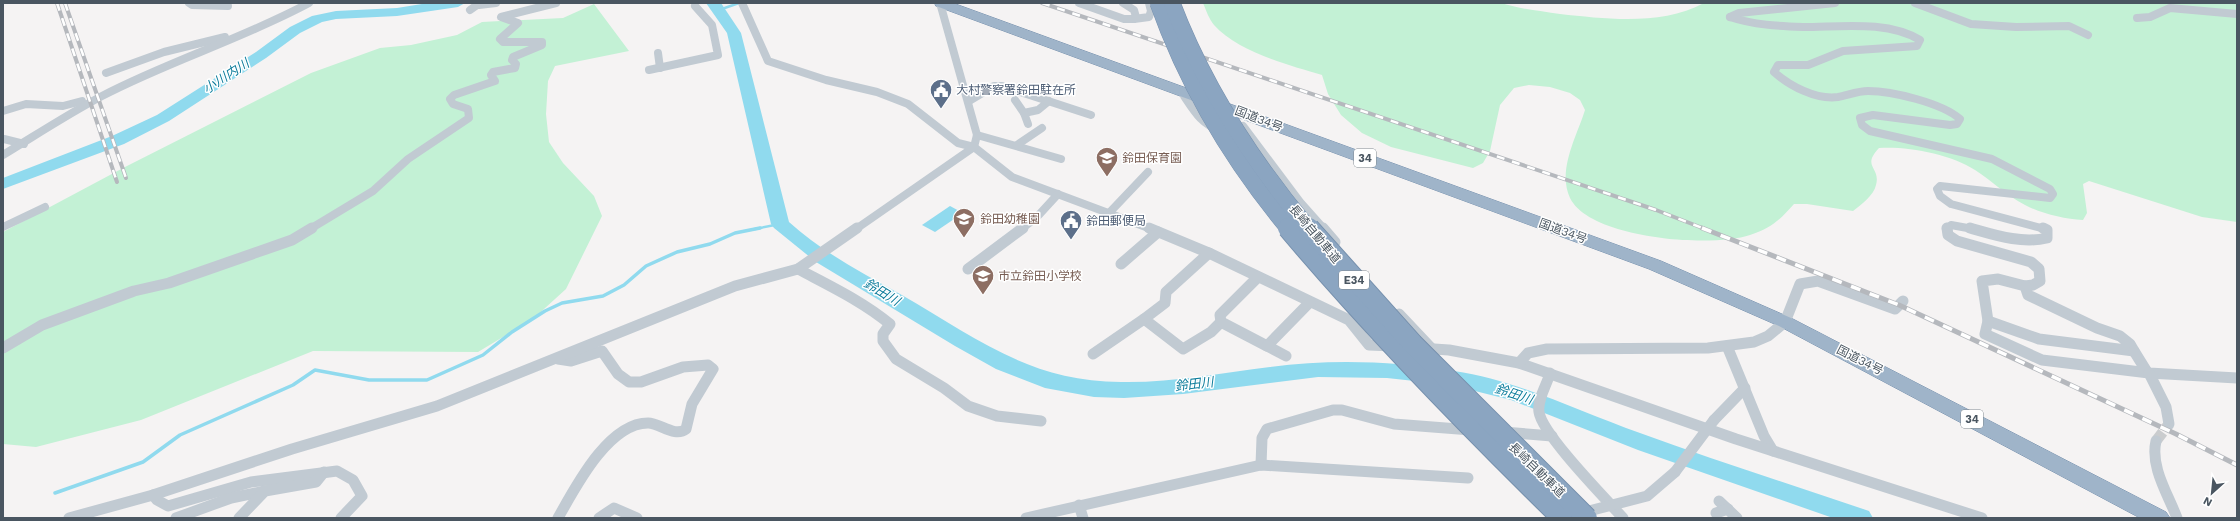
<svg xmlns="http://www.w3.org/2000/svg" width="2240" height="521" font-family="'Work Sans','Noto Sans JP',sans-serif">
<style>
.green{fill:#c3f1d5}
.water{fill:#90daee}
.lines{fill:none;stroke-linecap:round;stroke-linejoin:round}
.stream-far1{stroke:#90daee;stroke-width:2.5}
.stream{stroke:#90daee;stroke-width:3.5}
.river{fill:#90daee;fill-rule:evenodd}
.minor-tunnel{stroke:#caccce;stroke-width:11;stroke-dasharray:11 5.5;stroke-linecap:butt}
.trunk-casing{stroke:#7690ad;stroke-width:1}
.minor-far1{stroke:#c1cad2;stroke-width:8}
.minor{stroke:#c1cad2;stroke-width:11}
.trunk{fill:#9fb4c9;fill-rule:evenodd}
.rail-far1-casing{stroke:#b5b8bd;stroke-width:4}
.rail-casing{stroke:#b5b8bd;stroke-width:5}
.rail-far1{stroke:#fff;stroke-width:2.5;stroke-dasharray:8;stroke-linecap:butt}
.rail{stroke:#fff;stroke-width:3.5;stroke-dasharray:10;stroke-linecap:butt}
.motorway-bridge-far1-casing{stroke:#7690ad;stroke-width:17;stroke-linecap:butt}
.motorway-bridge-casing{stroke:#7690ad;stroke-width:22;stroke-linecap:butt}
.minor-bridge{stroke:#c1cad2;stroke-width:11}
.motorway-bridge-far1{stroke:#8ba5c1;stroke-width:16}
.motorway-bridge{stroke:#8ba5c1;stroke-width:20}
.labels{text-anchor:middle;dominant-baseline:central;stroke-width:3;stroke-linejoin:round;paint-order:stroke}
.shield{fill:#fff;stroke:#808990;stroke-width:1}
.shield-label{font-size:11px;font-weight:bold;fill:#4a5661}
.service-label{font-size:12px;fill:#4e5e75;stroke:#fff;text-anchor:start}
.street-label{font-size:12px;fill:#4a5661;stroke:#fff}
.education-label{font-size:12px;fill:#785e54;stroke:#fff;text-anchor:start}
.water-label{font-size:13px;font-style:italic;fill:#0c7c9b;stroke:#fff}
</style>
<rect width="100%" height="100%" fill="#f5f3f3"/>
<g class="green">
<path d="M1203 3H1501C1520 9 1540 11 1560 14 1607 19 1661 26 1704 3H2237V222L2202 217 2089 181 2083 184 2087 213 2083 220C2064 219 2042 214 2025 205 2007 196 1992 181 1975 170 1951 154 1907 146 1879 148 1861 167 1881 167 1876 185 1874 195 1861 205 1853 211L1807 204H1794C1779 221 1771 228 1750 235 1711 248 1590 239 1570 198 1557 170 1577 136 1585 110L1580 100 1570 93 1550 87 1529 85 1514 88 1500 105 1490 151 1483 163 1473 168 1391 147 1362 133 1341 115 1328 94 1322 75C1289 65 1238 52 1214 25 1209 19 1206 10 1203 3Z"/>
<path d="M594 4 629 51 555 66 548 81 546 114 549 142 563 163 594 196 602 216 566 289 533 319 478 352 313 351 141 420 36 447 3 444V232L125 167 311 73 380 48 411 45 457 35 482 22 563 18Z"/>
</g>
<path class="water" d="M950 206 963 213 935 232 922 225Z"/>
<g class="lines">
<g class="stream-far1">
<path d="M719 10 739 3"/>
<path d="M755 229 780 224"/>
</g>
<path class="stream" d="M55 493 143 462 180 435 293 385 315 370 369 380H427L483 355 512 332 545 311 562 303 603 296 624 285 646 266 677 252 710 244 735 233 760 228"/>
<g class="river">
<path d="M428 3H465L458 7 397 16 336 19 322 22 300 33 266 58 169 121 124 144 3 189V178L112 136 157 115 256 52 290 27 312 16 336 11 397 8Z"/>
<path d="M706 3H721L741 33 789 222C822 252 861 272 900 294 977 338 1028 381 1121 382 1171 383 1221 373 1270 367 1331 359 1393 361 1454 371 1520 381 1578 411 1640 433 1716 461 1793 485 1869 511L1873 518H1833L1638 450 1511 400 1451 385 1387 378 1318 377 1183 394 1124 398 1094 397 1045 388 996 369 955 346 816 262 774 228 771 224 727 33Z"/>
</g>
<path class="minor-tunnel" d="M2156 441 2169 424"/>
<g class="trunk-casing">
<path id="trunk" d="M935 3H953L1661 261 1791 318 2166 512 2170 518H2140L1779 326 1649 269 936 6Z"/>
</g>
<g class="minor-far1">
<path d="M189 3 192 5 228 6"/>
<path d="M742 3 768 61 826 80 877 92 908 104 958 143 974 147 1012 177 1151 229"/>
<path d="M1079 3 1124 19H1134L1136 17 1134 10 1123 3"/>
<path d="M1915 3 1971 24 2016 27 2069 26 2088 35"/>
<path d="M479 5 496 3"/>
<path d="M470 10 480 3"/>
<path d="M1730 17C1754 25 1778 26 1803 27 1840 27 1887 20 1920 40L1917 46 1843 51 1808 65H1778L1774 72C1790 86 1816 100 1838 97 1848 95 1858 91 1868 91 1892 91 1942 103 1960 119L1957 124 1950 125 1873 115 1860 118 1862 125 1870 131 1992 159 2050 189 2053 194 2050 198 1940 186 1937 189 1940 196 1951 204 2045 229"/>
<path d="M1730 17 1739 13 1835 3"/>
<path d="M2137 18 2150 17 2170 8 2237 14"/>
<path d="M1134 19 1149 17 1151 11 1149 3"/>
<path d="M658 53 660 68"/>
<path d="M649 70 718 55 712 25 695 6"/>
<path d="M106 73 164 52 225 37"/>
<path d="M1187 92 1184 96C1194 111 1202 125 1220 130"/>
<path d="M1015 100 1024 113 1038 110 1049 101"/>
<path d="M969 101 994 86H1002L1091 115"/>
<path d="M3 111 26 104 63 106 82 101"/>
<path d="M1024 113 1028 124"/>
<path d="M1243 126 1300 202 1324 229"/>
<path d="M977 135 1061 159"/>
<path d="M4 139 24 144"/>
<path d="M1017 145 1042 128"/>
<path d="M3 155C36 135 68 114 102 96 169 61 242 39 309 3"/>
<path d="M1110 212 1148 172"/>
<path d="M3 227 45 207"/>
<path d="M310 229 373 191 408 159 469 118 468 109 453 104 450 99 454 95 495 81 491 75 493 72 515 68 516 64 512 60 513 57 542 45V42H503L500 39 518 23 501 17 556 3"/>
<path d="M856 229 974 147 977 135 940 3"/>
<path d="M1021 229 1036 218 1058 194"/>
<path d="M1946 229 1951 225 1973 229"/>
</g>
<g class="minor">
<path d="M1149 228 1209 253 1349 320 1369 345 1393 346"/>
<path d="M1323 228 1335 242"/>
<path d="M1947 228 1948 235 1957 241 2031 262 2039 269 2040 281 2033 285 2025 286"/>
<path d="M1970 228C1995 235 2021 244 2047 238V230L2043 228"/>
<path d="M1209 253 1166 292 1165 303 1144 319 1183 349 1211 332 1221 322"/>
<path d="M1121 264 1158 232"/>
<path d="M798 269C830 286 862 301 890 324L883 334V341L896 359 944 388 968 406 997 416 1041 421"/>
<path d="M968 269 1023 228"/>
<path d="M1258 277 1220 315 1221 322 1267 346 1310 302"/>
<path d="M1998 279 2025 286 2028 295 2097 328 2120 336 2130 344 2134 351 2039 339 1988 321 1982 281Z"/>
<path d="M1399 314 1432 349"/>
<path d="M1988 321 1985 334 2042 360 2149 373 2237 378"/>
<path d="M1267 346 1286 356"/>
<path d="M1727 346 1764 436 1773 451"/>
<path d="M3 348 42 325 134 291 169 283 292 240 312 228"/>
<path d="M1419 348 1449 350 1519 363 1736 439 1982 518"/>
<path d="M2134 351 2147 372"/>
<path d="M1093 354 1144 319"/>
<path d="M558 359 571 361 602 351 618 374 629 382H641L683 367 708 365 713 369 692 404 686 429C675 438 660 423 648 423 608 423 575 488 558 518"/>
<path d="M1519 363 1528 353 1547 349 1708 348 1754 342 1768 336 1785 322 1800 284 1818 281 1895 309 1903 301"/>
<path d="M1550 373C1547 385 1537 399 1539 412 1542 434 1605 498 1623 518"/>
<path d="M2149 373 2166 407 2169 424"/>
<path d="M1714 420 1745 388"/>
<path d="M1503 432 1552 436"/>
<path d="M2156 441C2150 467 2168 494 2177 518"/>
<path d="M1261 465 1262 438 1267 429 1333 410H1342L1394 424 1471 430"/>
<path d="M153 495 157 500 168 506 251 482 337 471 353 480 362 496 341 518"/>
<path d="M1719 501 1737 518"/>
<path d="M1079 505 1083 518"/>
<path d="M1581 513 1647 496 1675 472"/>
<path d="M1716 513 1728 509"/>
<path d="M69 518 153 495 292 449 437 406 735 286 798 269 857 228"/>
<path d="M176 518 231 498 265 491"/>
<path d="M239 518 265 491 316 482 324 472"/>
<path d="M599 518 614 508 637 518"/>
<path d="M1026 518 1261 465 1468 478"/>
</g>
<use href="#trunk" class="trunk"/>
<g class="rail-far1-casing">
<g id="rail-far1">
<path d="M57 3 117 182"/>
<path d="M65 3 126 178"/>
<path d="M1042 3 1656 210 1705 229"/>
</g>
</g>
<g class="rail-casing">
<path id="rail" d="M1702 228 1899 305 2176 434 2237 465"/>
</g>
<use href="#rail-far1" class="rail-far1"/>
<use href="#rail" class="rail"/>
<g class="motorway-bridge-far1-casing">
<g id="motorway-bridge-far1">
<path d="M1158 3C1188 87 1232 161 1289 229"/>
<path d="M1172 3C1204 87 1251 160 1309 229"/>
</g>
</g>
<g class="motorway-bridge-casing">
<g id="motorway-bridge">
<path d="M1288 228C1374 330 1467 425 1562 518"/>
<path d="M1309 228 1413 344 1587 518"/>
</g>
</g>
<path class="minor-bridge" d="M1675 472 1714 420"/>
<use href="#motorway-bridge-far1" class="motorway-bridge-far1"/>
<use href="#motorway-bridge" class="motorway-bridge"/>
</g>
<defs>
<g id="civic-pin" transform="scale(1.15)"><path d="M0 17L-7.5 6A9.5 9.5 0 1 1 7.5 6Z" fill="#5c6f8a" stroke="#fff"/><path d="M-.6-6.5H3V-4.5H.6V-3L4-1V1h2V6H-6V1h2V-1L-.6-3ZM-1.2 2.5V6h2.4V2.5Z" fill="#fff"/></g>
<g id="school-pin" transform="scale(1.15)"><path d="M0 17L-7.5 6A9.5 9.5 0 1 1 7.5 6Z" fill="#8d6e63" stroke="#fff"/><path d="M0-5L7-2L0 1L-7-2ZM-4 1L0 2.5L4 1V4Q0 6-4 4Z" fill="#fff"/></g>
</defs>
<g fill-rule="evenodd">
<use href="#civic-pin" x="941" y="90"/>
<use href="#school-pin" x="1107" y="158"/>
<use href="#school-pin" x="964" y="219"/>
<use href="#civic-pin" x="1071" y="221"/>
<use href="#school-pin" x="983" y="276"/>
</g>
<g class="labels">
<g class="shield">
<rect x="1354" y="149" width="22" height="18" rx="3"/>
<rect x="1339" y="271" width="30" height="18" rx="3"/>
<rect x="1961" y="410" width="22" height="18" rx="3"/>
</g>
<g class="shield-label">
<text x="1365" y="158">34</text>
<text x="1354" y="280">E34</text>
<text x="1972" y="419">34</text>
</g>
<g class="service-label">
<text x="956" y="90">大村警察署鈴田駐在所</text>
<text x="1086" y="221">鈴田郵便局</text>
</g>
<g class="street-label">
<text transform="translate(1259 119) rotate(21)">国道34号</text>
<text transform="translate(1563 231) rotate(20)">国道34号</text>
<text transform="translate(1315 234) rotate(50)">長崎自動車道</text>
<text transform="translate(1860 360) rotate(27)">国道34号</text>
<text transform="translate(1537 470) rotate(44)">長崎自動車道</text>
</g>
<g class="education-label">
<text x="1122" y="158">鈴田保育園</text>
<text x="980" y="219">鈴田幼稚園</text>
<text x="998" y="276">市立鈴田小学校</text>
</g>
<g class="water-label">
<text transform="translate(226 76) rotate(-33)">小川内川</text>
<text transform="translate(882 292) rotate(31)">鈴田川</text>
<text transform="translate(1194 384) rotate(-7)">鈴田川</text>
<text transform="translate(1514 394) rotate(18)">鈴田川</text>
</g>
</g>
<rect width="2240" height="521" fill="none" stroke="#4a5661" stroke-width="8"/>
<g transform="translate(2212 493) rotate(207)" stroke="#ffffff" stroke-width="3" paint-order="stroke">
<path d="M0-3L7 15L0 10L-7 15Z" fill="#4a5661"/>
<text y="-6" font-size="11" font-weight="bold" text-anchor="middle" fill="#4a5661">N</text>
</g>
</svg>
